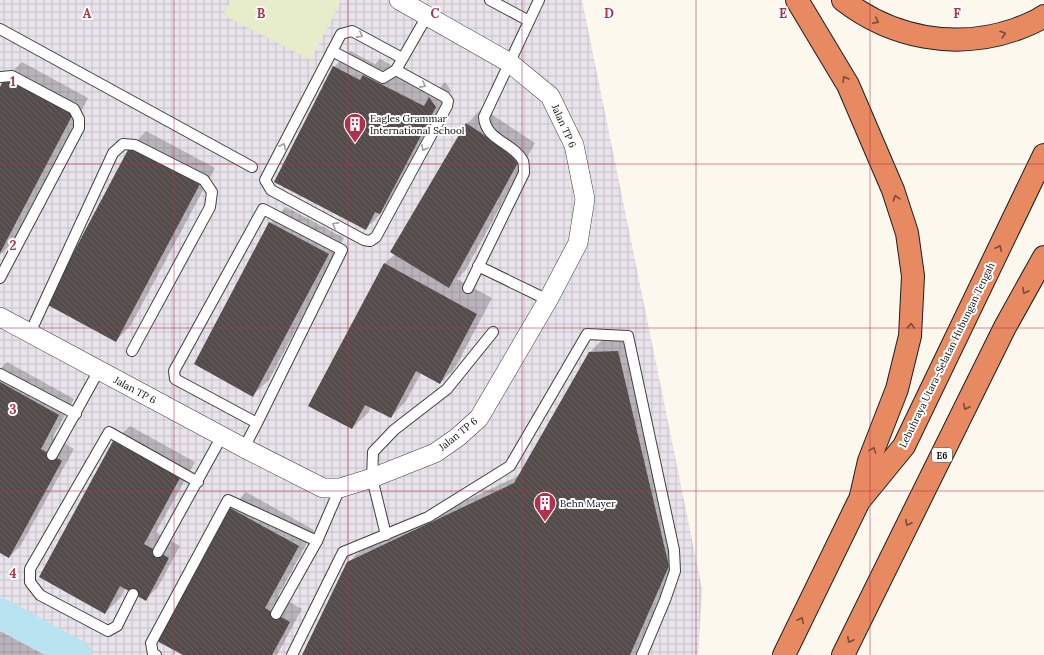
<svg xmlns="http://www.w3.org/2000/svg" width="1044" height="655" font-family="Lora,serif">
<style>
.industrial{fill:url(#industrial-grid)}
.pitch{fill:#e7edcb}
.shadow{fill:#0003}
.lines{fill:none;stroke-linecap:round;stroke-linejoin:round}
.river{stroke:#b7e4f0;stroke-width:30}
.building{fill:url(#building-back-hatch)}
.service-casing{stroke:#404040;stroke-width:12}
.minor-casing{stroke:#404040;stroke-width:20}
.motorway-casing{stroke:#1e1e1e;stroke-width:24}
.service{stroke:#fff;stroke-width:10}
.minor{stroke:#fff;stroke-width:19}
.motorway{stroke:#e78a62;stroke-width:22}
.oneway{stroke:#7a4c38}
.oneway2{stroke:#9e9e9e}
.grid{fill:none;stroke:#b0314b;stroke-width:1;stroke-opacity:0.55}
.labels{text-anchor:middle;dominant-baseline:central;stroke-width:4;stroke-linejoin:round;paint-order:stroke}
.shield{fill:#fff;stroke:#565656;stroke-width:1}
.shield-label{font-size:9px;font-weight:bold;fill:#0d0d0d}
.poi-label{font-size:10px;fill:#0d0d0d;stroke:#fff;text-anchor:start}
.street-label{font-size:10px;fill:#0d0d0d;stroke:#fff}
.grid-label{font-size:13px;text-anchor:middle;font-weight:bold;fill:#b0314b;stroke:#fff;stroke-width:4;stroke-linejoin:round;paint-order:stroke}
</style>
<defs>
<pattern id="industrial-grid" width="8" height="8" patternUnits="userSpaceOnUse"><rect width="8" height="8" fill="#e8e2eb"/><path d="M0 4h8M4 0v8" fill="none" stroke="#c6c1c8"/></pattern>
<pattern id="building-back-hatch" width="6" height="6" patternUnits="userSpaceOnUse"><rect width="6" height="6" fill="#544c4a"/><path d="M-1 5l2 2M0 0l6 6M5-1l2 2" fill="none" stroke="#686160"/></pattern>
</defs>
<rect width="100%" height="100%" fill="#fdf8ee"/>
<path class="industrial" d="M0 0H582L702 589 698 655H0Z"/>
<path class="pitch" d="M231 0H338L341 1 311 60 223 15Z"/>
<g class="shadow">
<path d="M350 51 375 64 380 59 438 90 445 82 451 90 396 197 366 229 334 67Z"/>
<path d="M22 62 88 98 12 243 0 255V89L6 78Z"/>
<path d="M482 108 535 143 465 271 457 279 492 298 455 368 440 383 421 373 406 401 391 417 371 407 368 413 352 428 310 405 385 263 395 254 467 124Z"/>
<path d="M146 131 215 168 131 325 116 341 131 147Z"/>
<path d="M286 207 344 238 269 380 253 395 270 223Z"/>
<path d="M602 340H630L680 554 636 655H303L348 563 360 551 520 475 590 352Z"/>
<path d="M7 362 74 399 53 437 74 449 21 545 9 557 0 552V369Z"/>
<path d="M130 426 195 462 156 532 180 546 158 587 146 599 125 588 121 597 105 613 114 442Z"/>
<path d="M246 492 314 530 278 596 302 609 277 655H185L158 640 231 508Z"/>
<path d="M0 631 45 655H0Z"/>
</g>
<g class="lines">
<path class="river" d="M0 613 77 655"/>
</g>
<g class="building">
<path d="M333 66 360 80 363 75 424 106 429 97 436 107 380 214 375 212 366 230 274 182Z"/>
<path d="M5 77 73 114 0 253V87Z"/>
<path d="M466 123 520 159 449 288 390 252Z"/>
<path d="M130 146 200 184 116 342 46 304Z"/>
<path d="M269 222 329 254 253 397 194 364Z"/>
<path d="M384 263 477 314 440 384 416 371 391 418 365 405 352 429 308 406Z"/>
<path d="M618 351 669 566 630 655H302L347 562 514 483 589 352Z"/>
<path d="M0 382 59 415 41 449 62 461 9 558 0 553Z"/>
<path d="M113 441 180 478 144 544 169 558 146 601 120 586 105 614 39 577Z"/>
<path d="M230 508 299 546 265 608 290 622 272 655H183L157 641Z"/>
</g>
<g class="lines">
<g class="service-casing">
<g id="service">
<path d="M490 0 529 21"/>
<path d="M0 29 252 167"/>
<path d="M332 51 383 78 396 70 427 16"/>
<path d="M396 70 445 97 448 101 447 106 376 237 370 241 364 240 271 190 265 180 341 34 352 31 402 58"/>
<path d="M0 77 12 76 74 109 79 119V128L0 278"/>
<path d="M478 266 548 300"/>
<path d="M468 288 524 173C524 170 524 164 523 161 514 143 485 140 484 117L539 0"/>
<path d="M30 333 113 153 123 144 135 145 204 180 212 192 210 207 132 351"/>
<path d="M0 374 76 414"/>
<path d="M244 448 257 423 342 250 263 209 174 371 175 379 257 423"/>
<path d="M52 455 99 370"/>
<path d="M386 535 372 478 373 452 394 430 447 389 493 332"/>
<path d="M158 552 222 436"/>
<path d="M133 594 117 626 108 631 40 595 30 582V569L109 432 198 482"/>
<path d="M276 614 317 541 340 488"/>
<path d="M156 655 153 654 151 643 228 500 317 541"/>
<path d="M292 655 343 552 428 517 510 466 587 334 628 336 674 550 675 571 665 600 642 655"/>
</g>
</g>
<g class="minor-casing">
<path id="minor" d="M0 317 244 448 323 488H340L372 478 435 453 458 437 479 418 548 300 578 243 585 199 574 145 550 96 510 63 399 0"/>
</g>
<g class="motorway-casing">
<g id="motorway">
<path d="M797 0 848 85 893 190 907 233 913 276 910 336 897 389 869 461 861 496"/>
<path d="M843 0C892 38 955 50 1014 30 1025 26 1034 23 1044 16"/>
<path d="M784 655 859 501 904 446 1044 155"/>
<path d="M843 655 1005 327 1044 257"/>
</g>
</g>
<use href="#service" class="service"/>
<use href="#minor" class="minor"/>
<use href="#motorway" class="motorway"/>
</g>
<defs><path id="oneway-chevron" d="M-2-3.5L2.5 0L-2 3.5" fill="none" stroke-width="1.6" stroke-linecap="round" stroke-linejoin="round"/></defs>
<g class="oneway">
<use href="#oneway-chevron" transform="translate(876 21) rotate(26)"/>
<use href="#oneway-chevron" transform="translate(1003 34) rotate(-17)"/>
<use href="#oneway-chevron" transform="translate(845 79) rotate(-121)"/>
<use href="#oneway-chevron" transform="translate(896 198) rotate(-107)"/>
<use href="#oneway-chevron" transform="translate(999 248) rotate(-64)"/>
<use href="#oneway-chevron" transform="translate(1025 291) rotate(119)"/>
<use href="#oneway-chevron" transform="translate(911 326) rotate(-88)"/>
<use href="#oneway-chevron" transform="translate(966 407) rotate(116)"/>
<use href="#oneway-chevron" transform="translate(873 450) rotate(-69)"/>
<use href="#oneway-chevron" transform="translate(908 523) rotate(116)"/>
<use href="#oneway-chevron" transform="translate(801 620) rotate(-64)"/>
<use href="#oneway-chevron" transform="translate(850 640) rotate(116)"/>
</g>
<g class="oneway2">
<use href="#oneway-chevron" transform="translate(360 35) rotate(28)"/>
<use href="#oneway-chevron" transform="translate(423 85) rotate(29)"/>
<use href="#oneway-chevron" transform="translate(283 146) rotate(-63)"/>
<use href="#oneway-chevron" transform="translate(424 148) rotate(119)"/>
<use href="#oneway-chevron" transform="translate(335 225) rotate(-152)"/>
</g>
<path class="grid" d="M174 0V655M348 0V655M522 0V655M696 0V655M870 0V655M0 164H1044M0 328H1044M0 491H1044"/>
<defs>
<g id="building-pin" transform="scale(1.15)"><path d="M0 17L-7.5 6A9.5 9.5 0 1 1 7.5 6Z" fill="#b0314b" stroke="#fff"/><path d="M-4-6H4V6H1V3H-1V6H-4ZM-2.5-4.3h1.7v1.8h-1.7ZM.8-4.3h1.7v1.8H.8ZM-2.5-1h1.7V.8h-1.7ZM.8-1h1.7V.8H.8Z" fill="#fff"/></g>
</defs>
<g fill-rule="evenodd">
<use href="#building-pin" x="355" y="124"/>
<use href="#building-pin" x="545" y="503"/>
</g>
<g class="labels">
<rect class="shield" x="932" y="448" width="20" height="14" rx="3"/>
<g class="shield-label">
<text x="942" y="455">E6</text>
</g>
<g class="poi-label">
<text x="370" y="118">Eagles Grammar<tspan x="370" dy="12">International School</tspan></text>
<text x="560" y="503">Behn Mayer</text>
</g>
<g class="street-label">
<text transform="translate(564 126) rotate(66)">Jalan TP 6</text>
<text transform="translate(947 355) rotate(-64)">Lebuhraya Utara–Selatan Hubungan Tengah</text>
<text transform="translate(135 390) rotate(28)">Jalan TP 6</text>
<text transform="translate(458 434) rotate(-39)">Jalan TP 6</text>
</g>
</g>
<g class="grid-label">
<text x="87" y="18">A</text>
<text x="261" y="18">B</text>
<text x="435" y="18">C</text>
<text x="609" y="18">D</text>
<text x="783" y="18">E</text>
<text x="957" y="18">F</text>
<text x="13" y="86">1</text>
<text x="13" y="250">2</text>
<text x="13" y="414">3</text>
<text x="13" y="578">4</text>
</g>
</svg>
